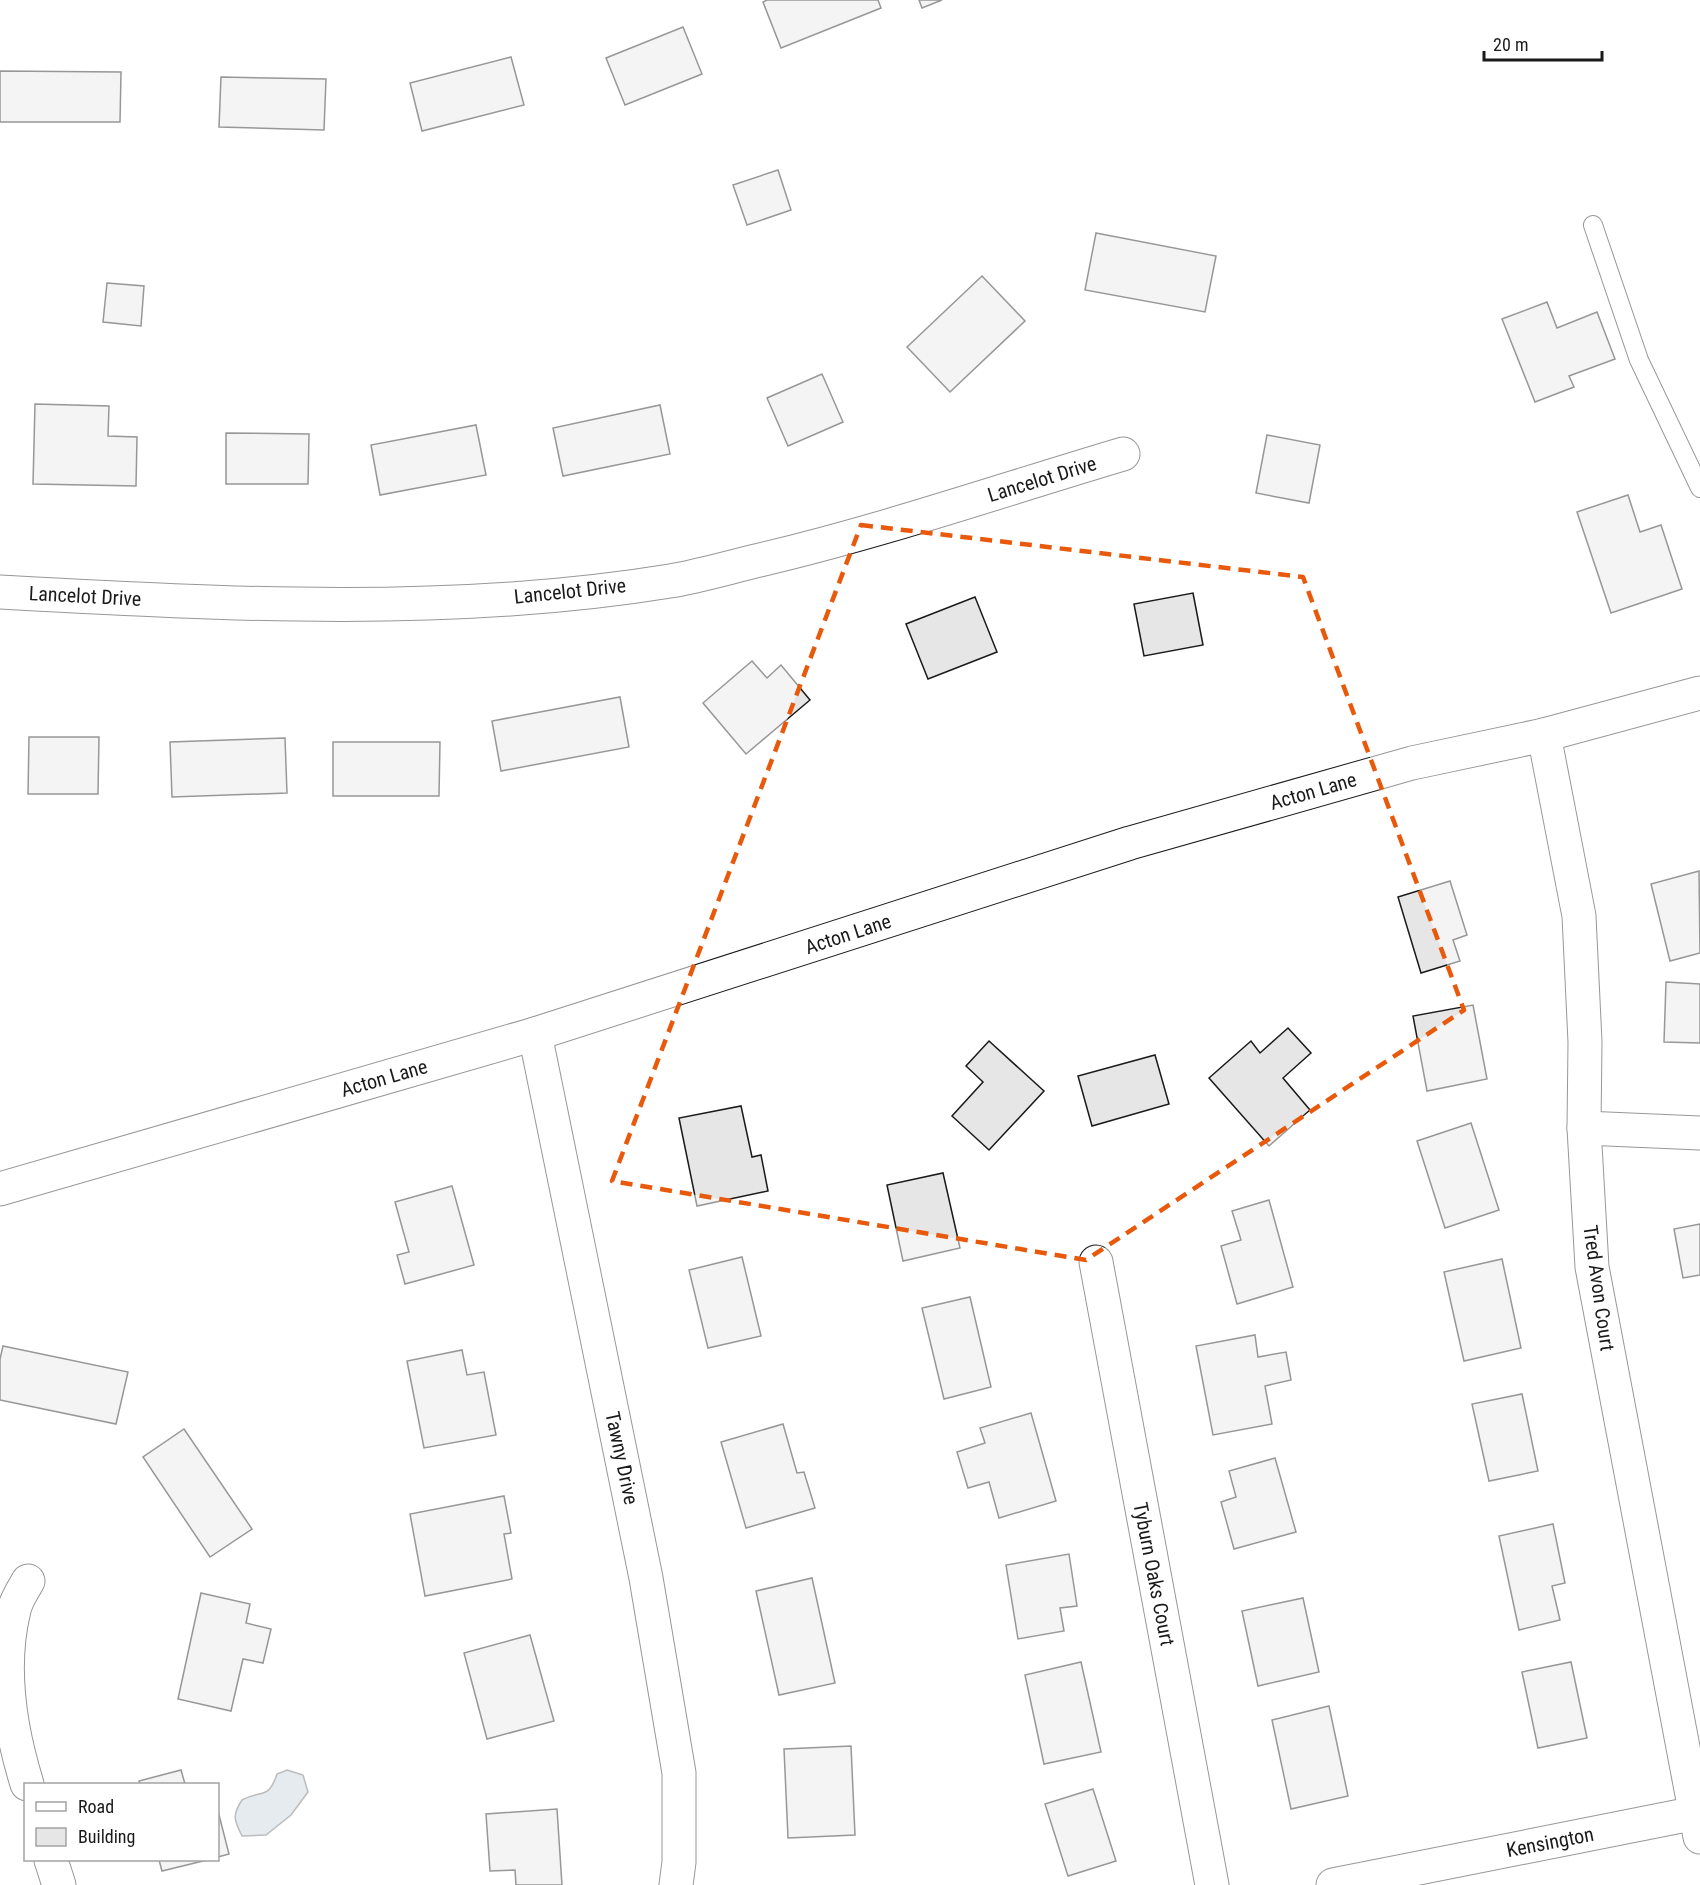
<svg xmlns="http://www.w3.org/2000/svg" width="1700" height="1885" font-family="'Roboto Condensed',sans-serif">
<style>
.water{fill:#c6d2dc;stroke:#6a6a6a;stroke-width:1.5}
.building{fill:#e6e6e6;stroke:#1a1a1a;stroke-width:1.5}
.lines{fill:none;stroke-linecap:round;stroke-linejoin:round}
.lane-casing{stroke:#1a1a1a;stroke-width:20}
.street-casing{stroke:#1a1a1a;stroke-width:35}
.secondary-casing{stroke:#1a1a1a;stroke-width:35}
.lane{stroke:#fff;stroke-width:18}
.street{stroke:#fff;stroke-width:33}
.secondary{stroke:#fff;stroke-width:33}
.marked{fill:none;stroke:#e8590c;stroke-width:4.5;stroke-dasharray:12 8;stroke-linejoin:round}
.labels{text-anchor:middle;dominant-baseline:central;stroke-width:4.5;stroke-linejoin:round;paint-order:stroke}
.street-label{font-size:20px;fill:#1a1a1a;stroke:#fff}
</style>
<rect width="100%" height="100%" fill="#fff"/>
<path class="water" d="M287 1770 303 1775 308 1792 291 1815 266 1835 242 1836C234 1820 232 1815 242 1800 261 1789 268 1801 277 1774Z"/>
<g class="building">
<path d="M767 0H878L881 8 781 48 763 2Z"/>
<path d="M919 0H942L922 8Z"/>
<path d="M683 27 702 74 625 105 606 58Z"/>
<path d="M511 57 524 105 422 131 410 83Z"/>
<path d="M0 71 121 72 120 122H0Z"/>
<path d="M221 77 326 79 324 130 219 127Z"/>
<path d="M778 170 791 210 747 225 733 185Z"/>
<path d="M1096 233 1216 256 1205 312 1085 290Z"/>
<path d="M982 276 1025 321 950 392 907 347Z"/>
<path d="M107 283 144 286 141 326 103 322Z"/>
<path d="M1547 302 1557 328 1597 312 1615 359 1569 376 1574 387 1535 402 1502 319Z"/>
<path d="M822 374 843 422 788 446 767 398Z"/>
<path d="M35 404 109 406 108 436 137 437 136 486 33 484Z"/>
<path d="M660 405 670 454 563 476 553 428Z"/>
<path d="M476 425 486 475 380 495 371 445Z"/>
<path d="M226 433 309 434 308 484H226Z"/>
<path d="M1267 435 1320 445 1309 503 1256 493Z"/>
<path d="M1628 495 1640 532 1661 525 1682 589 1611 613 1577 512Z"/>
<path d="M1193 593 1203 645 1144 656 1134 604Z"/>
<path d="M975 597 997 652 928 679 906 624Z"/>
<path d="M752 661 767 678 781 665 810 700 746 754 703 703Z"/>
<path d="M620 697 629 747 501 771 492 721Z"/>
<path d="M29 737H99L98 794H28Z"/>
<path d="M285 738 287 793 172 797 170 742Z"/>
<path d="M333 742H440L439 796H333Z"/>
<path d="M1699 871 1700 953 1670 961 1651 884Z"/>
<path d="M1450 881 1467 935 1453 940 1460 961 1421 973 1398 897Z"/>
<path d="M1666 982 1700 984V1043L1664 1042Z"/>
<path d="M1473 1005 1487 1079 1427 1091 1413 1016Z"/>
<path d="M1288 1028 1311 1053 1283 1078 1310 1110 1269 1146 1209 1078 1251 1041 1260 1053Z"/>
<path d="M989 1041 1044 1091 989 1150 952 1116 983 1082 966 1066Z"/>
<path d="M1155 1055 1169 1104 1092 1126 1078 1076Z"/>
<path d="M741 1106 752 1157 761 1155 768 1191 697 1206 679 1118Z"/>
<path d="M1471 1123 1499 1210 1445 1228 1417 1141Z"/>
<path d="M943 1173 960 1248 903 1261 887 1185Z"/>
<path d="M452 1186 474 1265 405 1284 397 1255 409 1252 395 1202Z"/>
<path d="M1269 1200 1293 1287 1237 1304 1221 1246 1241 1240 1232 1211Z"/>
<path d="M1700 1224V1275L1683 1278 1674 1229Z"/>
<path d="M742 1257 761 1336 708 1348 689 1270Z"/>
<path d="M1502 1259 1521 1348 1464 1361 1444 1272Z"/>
<path d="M970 1297 991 1387 944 1399 922 1308Z"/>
<path d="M1255 1335 1258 1357 1286 1352 1291 1380 1265 1386 1272 1424 1213 1435 1196 1346Z"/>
<path d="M3 1346 128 1372 116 1424 0 1400V1359Z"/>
<path d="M462 1350 467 1375 484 1372 496 1435 424 1448 407 1361Z"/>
<path d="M1522 1394 1538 1471 1489 1481 1472 1404Z"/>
<path d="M1031 1413 1056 1501 999 1518 989 1482 968 1488 957 1452 985 1443 980 1428Z"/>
<path d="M783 1424 797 1473 804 1472 815 1508 746 1528 721 1442Z"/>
<path d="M184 1429 252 1529 210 1557 143 1457Z"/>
<path d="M1275 1458 1296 1532 1234 1549 1221 1502 1236 1497 1229 1471Z"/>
<path d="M504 1496 511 1533 504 1534 512 1579 425 1596 410 1514Z"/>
<path d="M1553 1524 1565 1583 1552 1586 1560 1620 1519 1630 1499 1536Z"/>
<path d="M1069 1554 1077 1606 1060 1608 1064 1631 1018 1639 1006 1565Z"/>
<path d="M812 1578 835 1683 779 1695 756 1591Z"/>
<path d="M201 1593 250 1604 246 1623 271 1629 263 1663 243 1659 231 1711 178 1699Z"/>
<path d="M1303 1598 1319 1672 1258 1686 1242 1611Z"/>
<path d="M530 1635 554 1721 487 1739 464 1653Z"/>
<path d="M1081 1662 1101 1752 1044 1764 1025 1675Z"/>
<path d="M1571 1662 1587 1738 1538 1748 1522 1672Z"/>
<path d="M1329 1706 1348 1796 1291 1809 1272 1720Z"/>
<path d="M851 1746 855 1835 788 1838 784 1749Z"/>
<path d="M181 1770 185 1784H140L139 1781Z"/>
<path d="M1093 1789 1116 1861 1068 1876 1045 1804Z"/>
<path d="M557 1809 562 1885H516L515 1870 490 1871 486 1814Z"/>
<path d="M218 1811 229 1854 218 1857Z"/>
<path d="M159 1860H207L162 1871Z"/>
</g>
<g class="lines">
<g class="lane-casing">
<path id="lane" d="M1593 225 1639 360 1700 488"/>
</g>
<g class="street-casing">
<g id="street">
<path d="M0 592C222 604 450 617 670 581 700 576 730 567 760 560 883 531 1002 490 1123 454"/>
<path d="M1544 735 1579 916 1585 1042 1584 1128 1592 1267 1700 1837"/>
<path d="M535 1034 646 1578 679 1773V1862L676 1885"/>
<path d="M1584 1128 1700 1133"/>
<path d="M1096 1262 1212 1885"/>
<path d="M27 1784C10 1729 0 1667 14 1610 16 1600 23 1590 28 1581"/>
<path d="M51 1860 59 1885"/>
<path d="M1333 1885 1696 1813"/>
</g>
</g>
<g class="secondary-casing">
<path id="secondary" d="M0 1189 535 1034 1130 843 1412 763 1544 735 1700 693"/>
</g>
<use href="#lane" class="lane"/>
<use href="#street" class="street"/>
<use href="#secondary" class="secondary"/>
</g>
<path d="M0 0H1700V1885H0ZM861 525 1303 577 1464 1010 1086 1260 612 1181Z" fill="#fff" fill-opacity=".55" fill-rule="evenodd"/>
<path class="marked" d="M861 525 1303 577 1464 1010 1086 1260 612 1181Z"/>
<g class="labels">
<g class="street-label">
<text transform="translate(1042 479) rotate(-17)">Lancelot Drive</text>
<text transform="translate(570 591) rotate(-6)">Lancelot Drive</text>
<text transform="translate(85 596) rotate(3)">Lancelot Drive</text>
<text transform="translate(1313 791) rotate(-16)">Acton Lane</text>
<text transform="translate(848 934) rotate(-18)">Acton Lane</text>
<text transform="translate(384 1078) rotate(-16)">Acton Lane</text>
<text transform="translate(1599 1288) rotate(82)">Tred Avon Court</text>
<text transform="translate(622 1458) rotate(78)">Tawny Drive</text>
<text transform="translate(1154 1574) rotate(79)">Tyburn Oaks Court</text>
<text transform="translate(1550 1842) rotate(-11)">Kensington</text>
</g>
</g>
<rect x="24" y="1783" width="195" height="78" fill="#ffffff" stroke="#a3a3a3" stroke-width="1.5"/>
<rect x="36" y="1802" width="30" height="9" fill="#ffffff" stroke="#a3a3a3" stroke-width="1.5"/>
<text x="78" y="1813" font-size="18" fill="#1a1a1a">Road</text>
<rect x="36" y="1828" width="30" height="18" fill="#e6e6e6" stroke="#a3a3a3" stroke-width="1.5"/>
<text x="78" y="1843" font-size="18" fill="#1a1a1a">Building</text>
<path d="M1484 51v9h118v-9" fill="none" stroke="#1a1a1a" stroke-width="3"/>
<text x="1493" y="51" font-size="18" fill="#1a1a1a" stroke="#ffffff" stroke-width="4.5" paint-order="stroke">20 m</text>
</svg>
